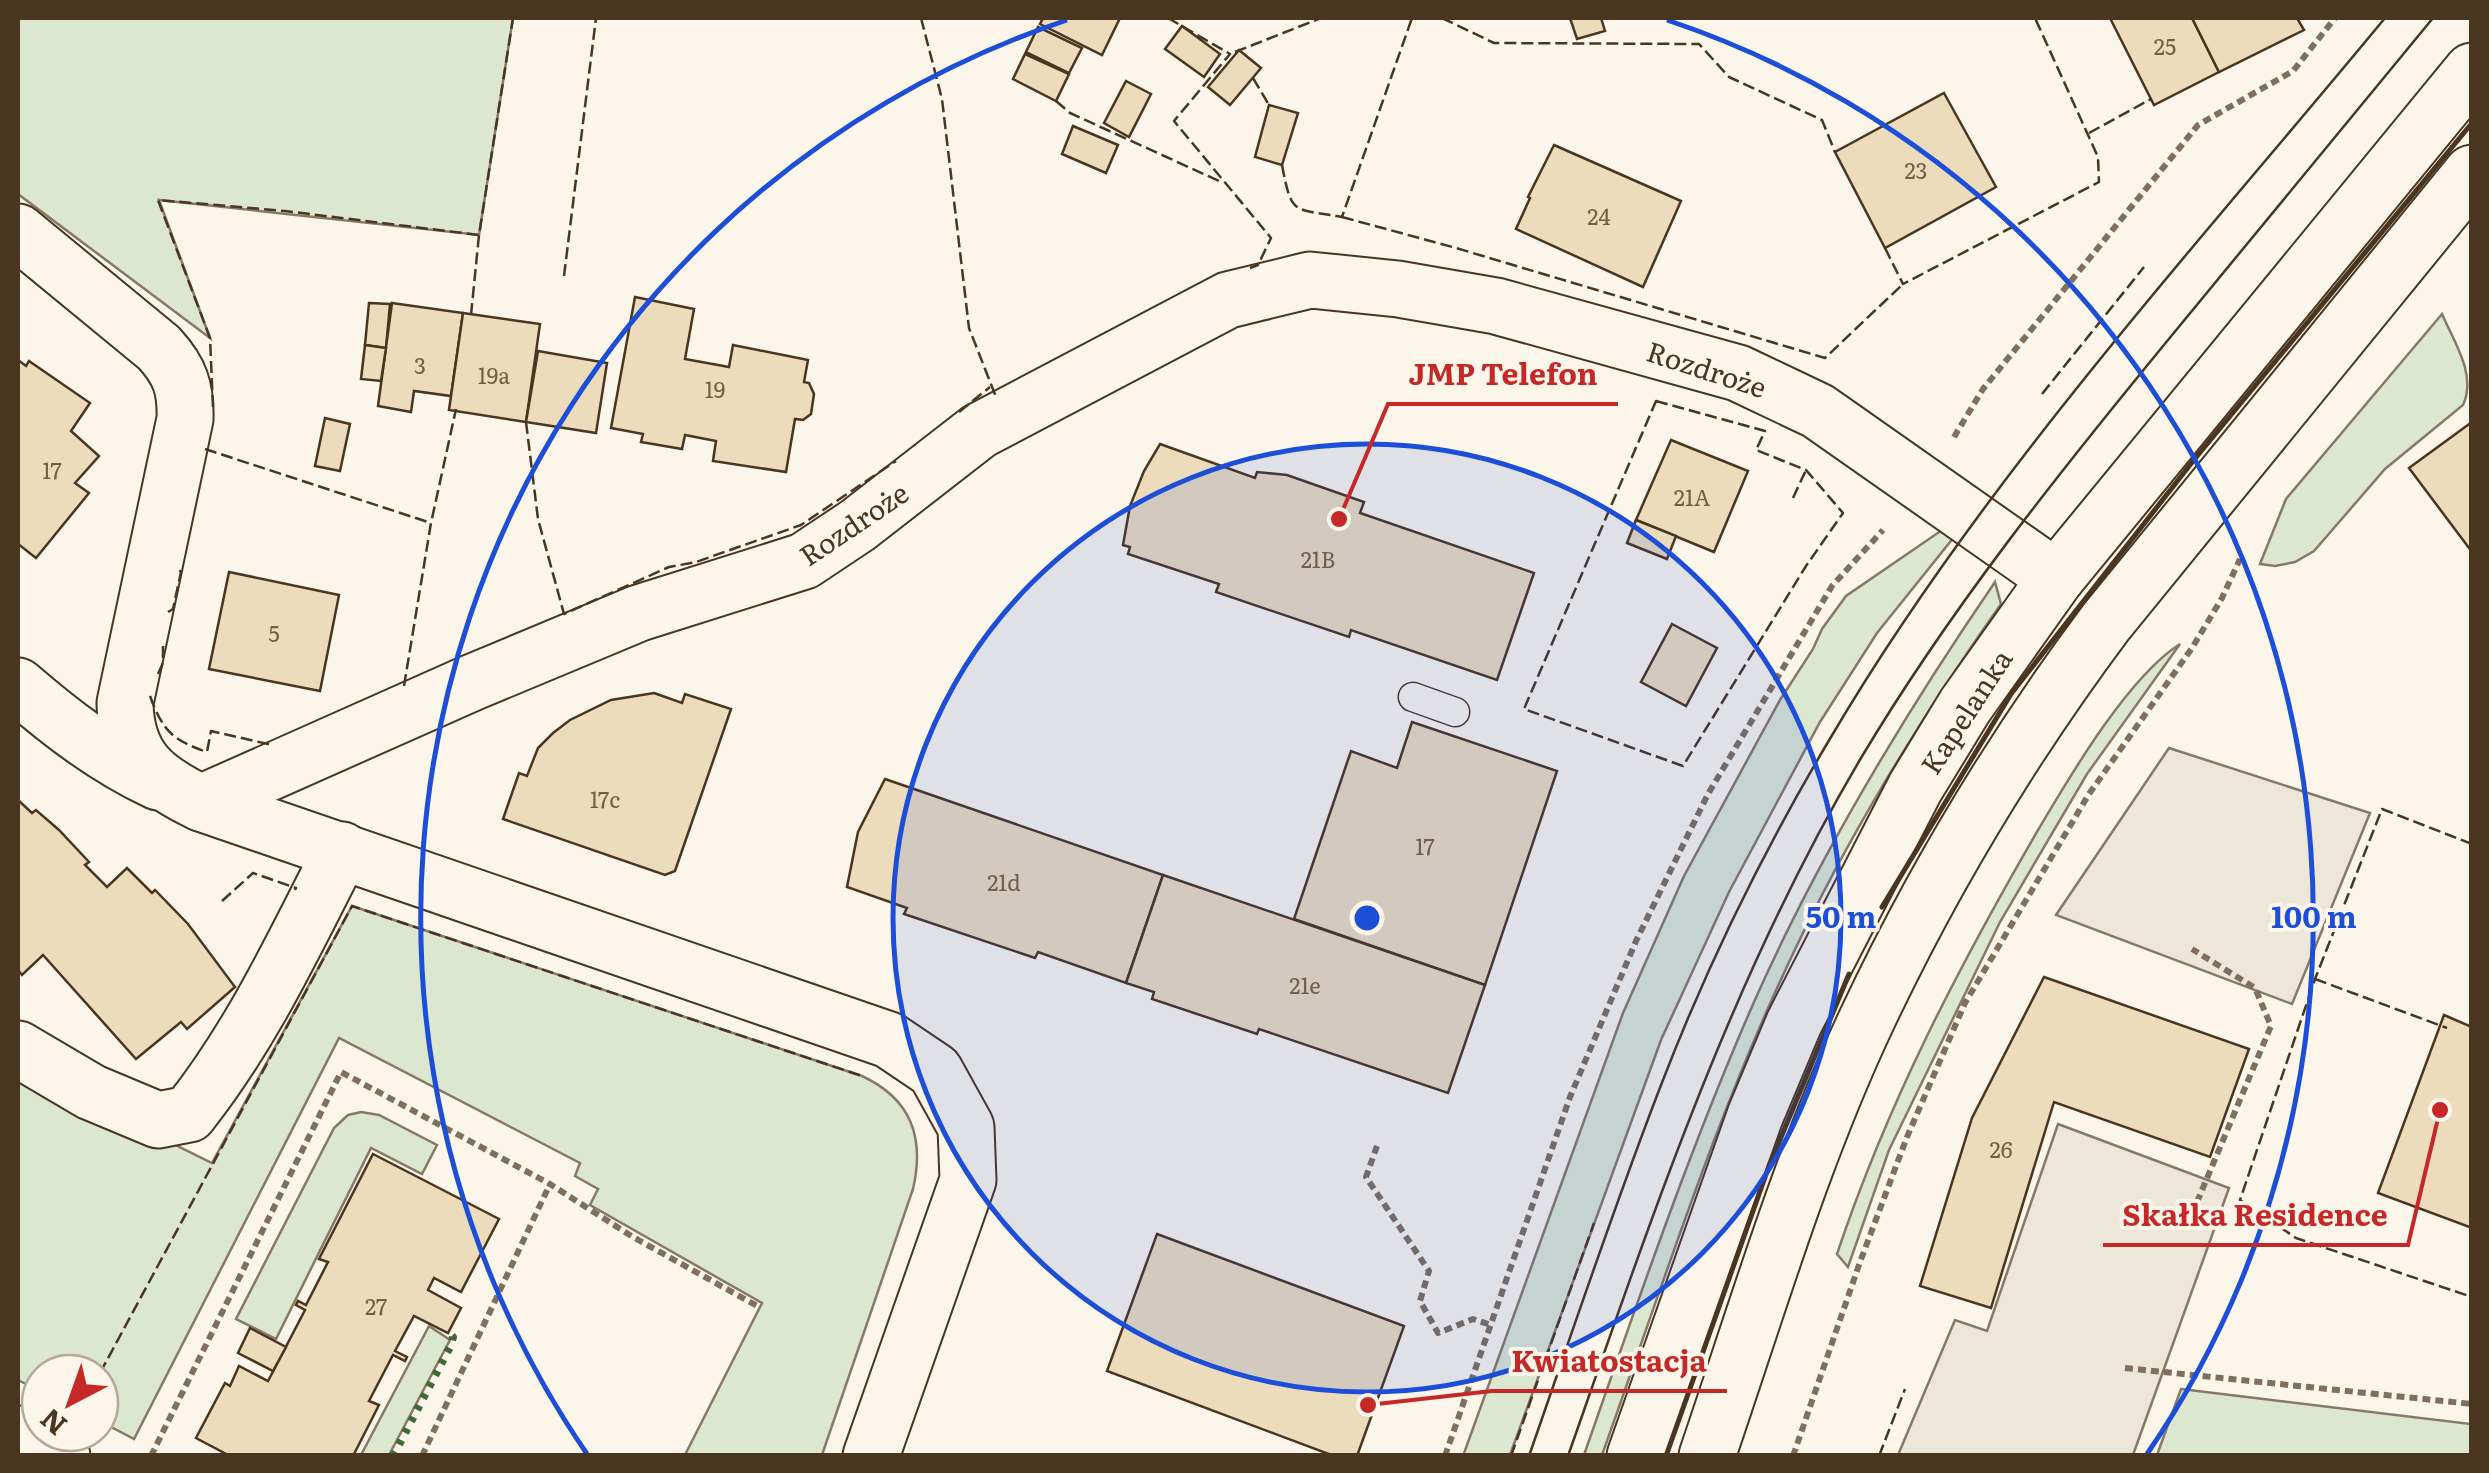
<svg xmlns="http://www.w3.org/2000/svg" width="2489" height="1473" font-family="Literata,serif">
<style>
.green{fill:#dce7d0;stroke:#887966;stroke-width:2.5}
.parking{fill:#ede7d9;stroke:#887966;stroke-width:2.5}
.building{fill:#ecdcbc;stroke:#4a3520;stroke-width:2.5}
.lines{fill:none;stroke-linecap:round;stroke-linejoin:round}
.lane-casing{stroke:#4a3520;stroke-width:31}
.street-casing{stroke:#4a3520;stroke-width:59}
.secondary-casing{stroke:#4a3520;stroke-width:59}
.path{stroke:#7f6f5c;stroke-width:6;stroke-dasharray:8 5;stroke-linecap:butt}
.lane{stroke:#fbf6e9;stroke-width:28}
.street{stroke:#fbf6e9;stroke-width:55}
.secondary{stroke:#fbf6e9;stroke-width:55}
.tram{stroke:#4a3520;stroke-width:2.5}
.hedge{stroke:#436837;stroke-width:8;stroke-dasharray:5 8;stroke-linecap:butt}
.fence{stroke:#4a3520;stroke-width:2.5;stroke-dasharray:12 5;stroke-linecap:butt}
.wall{stroke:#4a3520;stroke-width:5}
.ring{fill:none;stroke:#1d4ed8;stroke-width:5}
.labels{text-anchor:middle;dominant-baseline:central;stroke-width:8;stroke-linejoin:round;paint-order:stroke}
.number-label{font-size:22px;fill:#725f47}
.street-label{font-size:28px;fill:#4a3520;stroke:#fbf6e9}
.centre{fill:#1d4ed8;stroke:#fbf6e9;stroke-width:5}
.ring-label{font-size:30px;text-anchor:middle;font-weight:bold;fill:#1d4ed8;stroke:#fbf6e9;stroke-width:8;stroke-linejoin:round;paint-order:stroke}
.leader{fill:none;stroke:#c62828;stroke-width:4}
.callout-dot{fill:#c62828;stroke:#fbf6e9;stroke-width:4}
.callout-label{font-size:30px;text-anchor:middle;font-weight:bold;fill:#c62828;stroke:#fbf6e9;stroke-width:8;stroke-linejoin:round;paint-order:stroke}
</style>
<rect width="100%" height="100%" fill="#fbf6e9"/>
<g class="green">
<path d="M18 18H513L479 235 159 200 210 338 18 194Z"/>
<path d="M2442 314C2454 342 2477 375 2463 405L2385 469 2314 551 2295 562 2275 566 2260 564 2286 499Z"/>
<path d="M1945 528 1954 537 1877 633 1820 722 1729 892 1661 1040 1510 1455 1463 1456 1623 1013 1684 876 1780 700 1813 649 1822 629 1846 596Z"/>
<path d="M1995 582 2001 604C1927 709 1857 821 1801 937 1720 1103 1664 1282 1602 1455H1584C1637 1304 1689 1150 1754 1002 1819 855 1904 715 1995 582Z"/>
<path d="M2180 644 2087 774 2000 922 1889 1150 1848 1267 1837 1254C1888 1102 1958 968 2038 830 2070 776 2128 677 2180 644Z"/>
<path d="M352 906 862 1076C911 1099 925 1137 913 1189L822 1455H685L762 1303 590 1205 598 1189 575 1176 580 1163 339 1038 134 1439 100 1421V1373H40V1391L18 1380V1067L212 1163Z"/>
<path d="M361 1112 379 1115 437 1145 422 1174 371 1148 276 1339 236 1319 334 1128 348 1115Z"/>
<path d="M429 1326 450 1340 389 1455H361Z"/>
<path d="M2181 1389 2471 1424V1455H2157Z"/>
</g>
<g class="parking">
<path d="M2169 748 2370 813 2292 1004 2056 915Z"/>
<path d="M2058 1124 2229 1188 2133 1455H1898L1955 1320 1987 1331Z"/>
</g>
<g class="building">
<path d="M1043 18H1120L1102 55 1040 24Z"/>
<path d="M1570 18H1601L1605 31 1577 39Z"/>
<path d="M2110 18H2192L2219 72 2154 105Z"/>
<path d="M2192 18H2297L2304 30 2219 72Z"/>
<path d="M1182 26 1220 54 1204 77 1165 49Z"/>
<path d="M1038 27 1082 48 1069 73 1026 52Z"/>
<path d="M1239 50 1261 68 1230 105 1208 87Z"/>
<path d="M1025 54 1069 74 1056 101 1013 79Z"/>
<path d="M1126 81 1151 94 1129 137 1104 123Z"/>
<path d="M1944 93 1996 187 1885 248 1835 152Z"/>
<path d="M1269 105 1298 113 1282 165 1255 157Z"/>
<path d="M1073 126 1118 145 1106 173 1062 154Z"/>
<path d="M1554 145 1681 201 1643 287 1516 229 1530 198 1528 197Z"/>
<path d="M635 297 694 309 685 359 729 367 733 345 808 360 804 382 809 383 814 394 811 414 803 420 795 419 786 472 713 461 716 441 685 435 682 449 641 442 643 434 611 428Z"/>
<path d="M369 303 390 304 386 348 365 345Z"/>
<path d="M392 303 463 313 451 396 414 391 411 412 378 406Z"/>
<path d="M463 313 540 324 526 422 449 410Z"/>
<path d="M365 345 386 348 381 381 361 379Z"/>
<path d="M538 351 607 363 596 433 526 422Z"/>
<path d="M18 360 26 366 29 361 90 403 71 431 99 456 75 483 89 493 36 558 18 544Z"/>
<path d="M325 418 350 424 340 471 315 466Z"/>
<path d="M2472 422V552L2409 468Z"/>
<path d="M1671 440 1748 471 1714 552 1636 520Z"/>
<path d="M1160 444 1255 478 1257 472 1287 475 1364 502 1360 513 1534 573 1497 680 1351 630 1349 637 1216 592 1219 584 1128 554 1130 547 1123 545 1130 506 1144 471Z"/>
<path d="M1636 520 1676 536 1667 559 1627 543Z"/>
<path d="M229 572 339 595 320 691 209 669Z"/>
<path d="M1672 624 1717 648 1686 706 1641 682Z"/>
<path d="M654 693 682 703 685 694 731 709 675 871 665 875 503 819 519 773 527 776 538 748 553 733 570 720 611 700Z"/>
<path d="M1412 722 1557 771 1485 985 1294 919 1351 751 1397 768Z"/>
<path d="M885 779 1163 875 1126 983 1038 952 1035 958 904 914 907 908 847 887 858 832Z"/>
<path d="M18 800 32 813 36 810 59 830 89 862 85 865 107 887 127 868 152 893 155 890 188 924 235 987 187 1029 181 1022 136 1059 43 955 22 975 18 970Z"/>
<path d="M1163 875 1485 985 1448 1093 1259 1029 1257 1034 1152 999 1154 992 1126 983Z"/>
<path d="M2044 977 2249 1049 2210 1157 2054 1102 1991 1308 1920 1286 1972 1118Z"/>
<path d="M2444 1015 2472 1027V1228L2378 1193Z"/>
<path d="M373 1154 499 1219 461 1292 434 1278 428 1290 461 1308 448 1333 414 1316 395 1351 407 1357 405 1361 393 1355 369 1401 379 1405 353 1456H230L196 1438 225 1383 230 1386 239 1366 268 1381 305 1310 296 1305 298 1301 306 1305 328 1262 319 1259Z"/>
<path d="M1157 1234 1404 1326 1357 1456H1334L1107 1371Z"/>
<path d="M250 1328 286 1347 273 1371 238 1353Z"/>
</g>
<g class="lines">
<g class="lane-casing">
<path id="lane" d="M1413 697 1455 712"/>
</g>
<g class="street-casing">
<g id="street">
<path d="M18 232 159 348C180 371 186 388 185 419L125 703C126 759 154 780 201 803L471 683 639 613 804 561 858 525 979 431 1228 300 1310 280 1398 289 1496 306 1738 373 1818 411 2056 578"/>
<path d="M18 686C62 724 105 757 158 782"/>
<path d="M201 803 889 1040 935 1071 966 1127 968 1180 871 1456"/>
<path d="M18 1049 91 1092 158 1120 189 1114C252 1035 296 940 342 850"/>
<path d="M18 1434 62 1456"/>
</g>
</g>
<g class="secondary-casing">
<g id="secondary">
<path d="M1635 1456 1755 1116 1794 1023 1915 788 1965 706 2056 578 2472 71"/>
<path d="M1707 1456C1757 1310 1801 1159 1867 1019 1933 879 2014 745 2106 622L2472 173"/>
</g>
</g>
<g class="path">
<path d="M1954 437 1983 389 2198 125 2293 71 2335 18"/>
<path d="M1377 1146 1366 1177 1429 1271 1420 1301 1438 1333 1473 1319 1491 1325"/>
<path d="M2192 1214 2271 1026 2255 988 2192 949"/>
<path d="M2125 1368 2472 1404"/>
<path d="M151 1456 341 1072 550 1184 633 1237 759 1307"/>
<path d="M422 1456 550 1184"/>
<path d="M1445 1456 1570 1097 1636 941 1708 794 1832 586 1883 530"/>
<path d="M1793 1456 1860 1262 1907 1137 1965 1003 2089 794 2192 648 2222 598 2240 559"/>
</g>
<use href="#lane" class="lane"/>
<use href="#street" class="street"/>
<use href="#secondary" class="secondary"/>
<g class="tram">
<path d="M1529 1456C1573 1330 1615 1203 1663 1080 1709 961 1766 846 1831 737 1983 479 2195 248 2385 18"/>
<path d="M1568 1456C1652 1217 1731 977 1861 758 1950 609 2058 474 2168 340 2256 232 2345 125 2433 18"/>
</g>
<path class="hedge" d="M393 1456 451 1345 453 1337 449 1333"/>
<g class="fence">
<path d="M921 18 942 99 969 328 996 397"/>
<path d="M1168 18 1230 54 1174 121 1271 238 1258 265 1250 268"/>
<path d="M1442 18 1494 43 1699 44 1729 77 1822 120 1835 152"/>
<path d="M1235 52 1321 18"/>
<path d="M1253 78 1269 105"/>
<path d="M1056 101 1070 113 1219 181"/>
<path d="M2089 133 2151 99"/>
<path d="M1282 165C1292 217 1293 208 1342 217L1412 18"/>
<path d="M1342 217 1456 248 1825 358 1903 284"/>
<path d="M1885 248 1903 284 2099 182 2098 157 2035 18"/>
<path d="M564 276 596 18"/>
<path d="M471 315 479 235 513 18"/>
<path d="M2042 394 2144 267"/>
<path d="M1656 401 1765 431 1756 450 1806 470 1843 513 1806 566 1683 766 1524 709Z"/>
<path d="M213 407 210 338 158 200 285 211 479 235"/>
<path d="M959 412 990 387"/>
<path d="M526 422 538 519 564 614 669 567 696 562 801 525 896 461"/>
<path d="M205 449 431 523"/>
<path d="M1793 498 1806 470"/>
<path d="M168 612 173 609 181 572 177 567"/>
<path d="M158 674 163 663V645"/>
<path d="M404 686 431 523 456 409"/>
<path d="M150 696C163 731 172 740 207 752L211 731 272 745"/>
<path d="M2472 844 2382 809 2315 979 2240 1200 2296 1238 2472 1297"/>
<path d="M222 901 253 873 296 888 295 890"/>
<path d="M2315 979 2447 1028"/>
<path d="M100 1373 352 906 862 1076"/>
<path d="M1511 1456 1594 1223"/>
<path d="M1879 1456 1905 1389"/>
</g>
<g class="wall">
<path d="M1882 907 2011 694 2193 461 2472 123"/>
<path d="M1666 1456 1769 1166 1849 974"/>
</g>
</g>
<circle cx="1367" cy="918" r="474" fill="#1d4ed8" fill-opacity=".12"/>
<g class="ring">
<circle cx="1367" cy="918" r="474"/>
<path d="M587 1454A947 947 0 0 1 1067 20M1667 20A947 947 0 0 1 2147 1454"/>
</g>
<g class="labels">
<g class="number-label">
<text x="2165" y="45">25</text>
<text x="1916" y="169">23</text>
<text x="1599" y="215">24</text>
<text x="420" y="364">3</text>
<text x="494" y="374">19a</text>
<text x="715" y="388">19</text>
<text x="52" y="469">17</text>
<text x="1692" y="496">21A</text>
<text x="1318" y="558">21B</text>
<text x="274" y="632">5</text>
<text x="605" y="798">17c</text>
<text x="1425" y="845">17</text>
<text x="1004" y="881">21d</text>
<text x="1305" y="984">21e</text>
<text x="2001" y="1148">26</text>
<text x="376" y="1305">27</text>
</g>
<g class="street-label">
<text transform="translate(1707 368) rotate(18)">Rozdroże</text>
<text transform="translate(853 523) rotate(-34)">Rozdroże</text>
<text transform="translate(1965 711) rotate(-57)">Kapelanka</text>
</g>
</g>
<circle cx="1367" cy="918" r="15" class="centre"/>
<g class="ring-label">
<text x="1841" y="928">50 m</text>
<text x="2314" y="928">100 m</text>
</g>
<path class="leader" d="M1339 519L1388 404H1618M2440 1110L2408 1245H2103M1368 1405L1492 1391H1727"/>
<g class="callout-dot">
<circle cx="1339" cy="519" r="10"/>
<circle cx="2440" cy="1110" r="10"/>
<circle cx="1368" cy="1405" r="10"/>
</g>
<g class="callout-label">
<text x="1503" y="385">JMP Telefon</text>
<text x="2255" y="1226">Skałka Residence</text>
<text x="1609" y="1372">Kwiatostacja</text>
</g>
<rect width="2489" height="1473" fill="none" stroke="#4a3520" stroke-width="40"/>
<g transform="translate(70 1403) rotate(221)"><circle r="48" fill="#fbf6e9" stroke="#b4a999" stroke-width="2.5"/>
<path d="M0-8L18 38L0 25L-18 38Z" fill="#c62828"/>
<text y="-15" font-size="28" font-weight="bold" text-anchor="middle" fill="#4a3520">N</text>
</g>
</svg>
